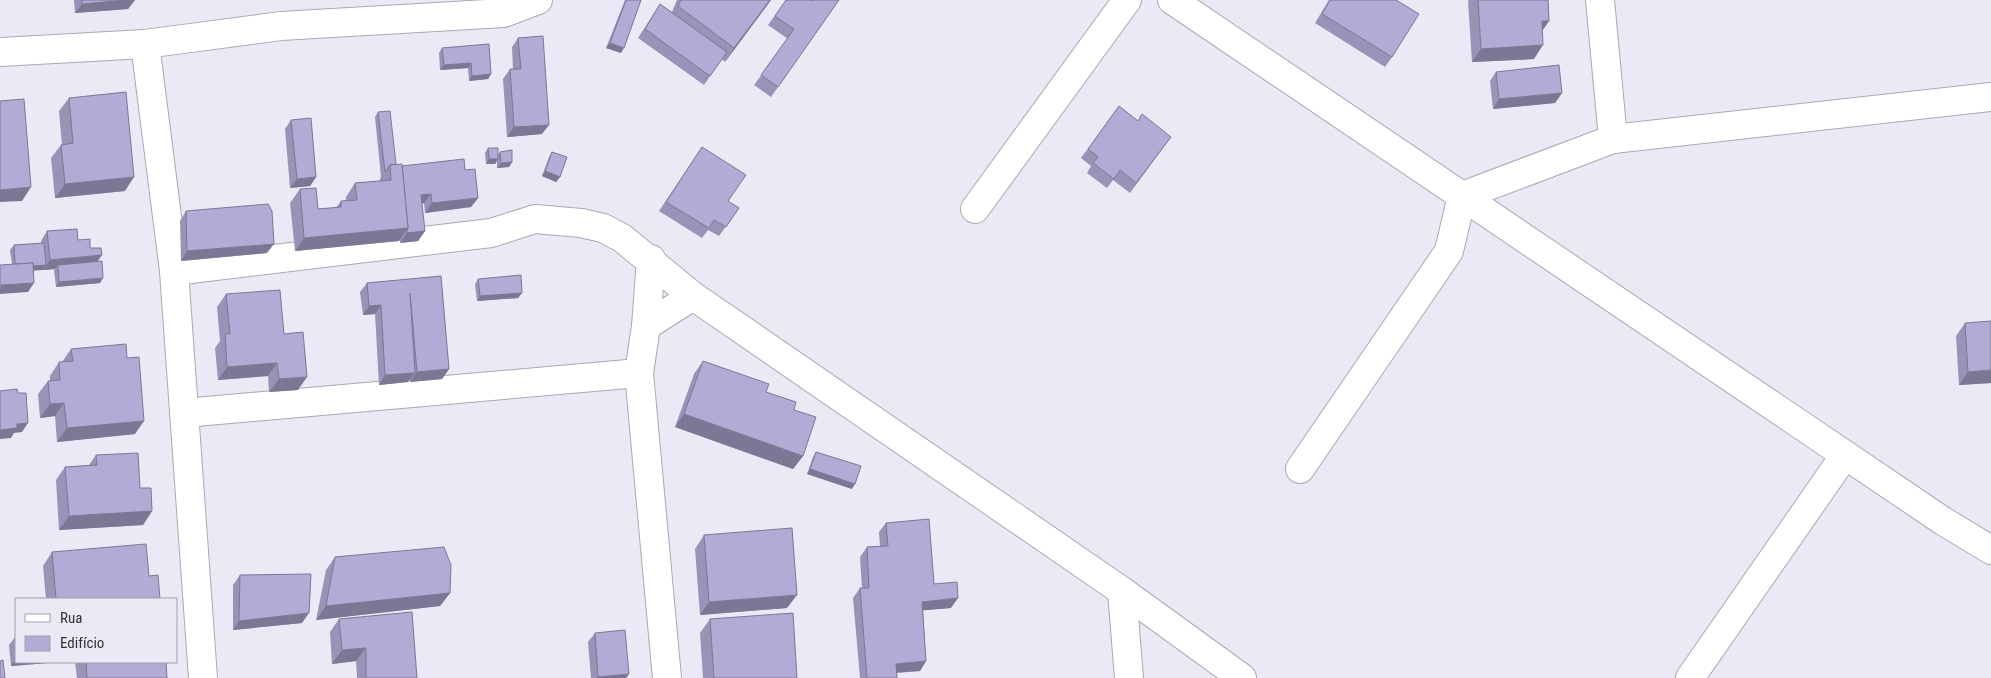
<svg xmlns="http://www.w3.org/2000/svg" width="1991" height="678" font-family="'Roboto Condensed',sans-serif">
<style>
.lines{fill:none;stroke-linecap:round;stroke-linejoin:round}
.minor-casing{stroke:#aba8b4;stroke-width:30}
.minor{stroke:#fff;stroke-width:28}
.wall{fill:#9a92b7}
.shaded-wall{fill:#7d7795}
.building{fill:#b3aad5;stroke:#7d7795}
</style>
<rect width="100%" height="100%" fill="#ebe9f6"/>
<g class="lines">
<g class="minor-casing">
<g id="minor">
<path d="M1172 0 1943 521 1991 550"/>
<path d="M1600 0 1613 139"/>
<path d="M145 44 174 271 203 678"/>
<path d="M0 52 145 44 281 26 504 13 538 0"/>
<path d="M975 209 1127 0"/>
<path d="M651 259 646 326 639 373 667 678"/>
<path d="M174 271 491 233 535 219 581 223 603 228 622 238 693 296 1122 591 1242 678"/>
<path d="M646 326 693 296"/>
<path d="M184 413 639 373"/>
<path d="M1300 469 1449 251 1462 196 1613 139 1991 97"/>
<path d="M1122 591 1129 678"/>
<path d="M1690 678 1845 455"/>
</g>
</g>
<use href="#minor" class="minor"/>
</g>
<g class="wall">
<path d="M74 0H135L128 9 75 13Z"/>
<path d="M625 0H641L621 53 606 48Z"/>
<path d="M677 0H771L725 62 722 59 704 85 638 38 660 4 672 12Z"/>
<path d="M786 0H839L771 97 754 85 788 39 768 25Z"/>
<path d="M1329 0H1396L1392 57 1385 67 1315 23Z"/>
<path d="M1469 0H1548L1549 21 1542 31 1534 59 1472 62 1468 1Z"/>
<path d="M518 38 542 134 507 137 503 79 510 69H513L512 47Z"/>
<path d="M489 44 491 74 488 79 469 81 468 68 440 70 439 53 442 48Z"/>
<path d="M1496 72 1562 93 1555 103 1493 109 1490 81Z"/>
<path d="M69 98 125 191 55 198 51 158 61 145H62L59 111Z"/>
<path d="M1119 106 1138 121 1171 137 1130 193 1113 180 1107 188 1087 173 1091 166 1081 158Z"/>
<path d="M378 112 396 164 402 166 465 170 478 198 471 207 425 213 424 203 422 204 425 231 418 241 400 243V240L399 241 295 251 290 203 300 189 318 209 336 208 341 201H346V197L355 183 380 181V178L381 177 375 117Z"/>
<path d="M291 120 316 177 310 186 290 188 285 129Z"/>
<path d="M702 147 728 201 739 208 719 236 708 230 702 238 659 211Z"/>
<path d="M488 148 498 155 500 152 512 162 509 167 497 168V161L495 164H486L485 153Z"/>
<path d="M552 152 560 177 556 182 542 176 549 157Z"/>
<path d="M186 211 267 253 181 261 180 221Z"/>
<path d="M47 231 78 240 90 248 97 262 103 278 100 283 56 287 54 270 55 269 43 270V269L34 270 28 292 12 264 10 250 14 245 41 243V241Z"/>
<path d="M441 276 449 369 442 379 410 382V380L408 382 379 385 375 314 363 315 360 292 367 283Z"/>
<path d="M478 279 522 293 518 298 477 301 475 284Z"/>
<path d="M226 294 284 334 298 390 269 392 268 376 218 380 215 348 220 341 217 307Z"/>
<path d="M1965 323 1991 383 1959 385 1956 336Z"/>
<path d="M71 349 135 434 57 442 55 416 40 418 38 394 48 381H50V376L59 362H62Z"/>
<path d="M703 361 766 392 794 410 803 456 793 469 675 427 694 374Z"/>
<path d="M816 452 852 489 807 474 813 457Z"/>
<path d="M96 455 140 488 152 511 143 525 59 530 56 480 65 467 89 465Z"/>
<path d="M886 523 934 584 951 608 923 610 926 661 920 671 897 673V678H860L853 598 860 588H862L860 557 867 547 880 546 879 532Z"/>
<path d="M704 535 787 608 700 615 695 549Z"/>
<path d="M52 552 149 576 160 599H46L43 566Z"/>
<path d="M335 557 450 593 440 606 316 620 326 570Z"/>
<path d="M240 575 302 623 233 630V585Z"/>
<path d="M339 619 417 678H357L356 661 332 664 330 632Z"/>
<path d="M710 619 797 678H703L700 633Z"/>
<path d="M595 633 629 674 626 678H591L588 642Z"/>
<path d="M16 636V662H60L11 666 9 645Z"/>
<path d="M75 662H166L167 678H77Z"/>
</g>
<g class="shaded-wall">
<path d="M127 0H135L128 9 75 13 82 4Z"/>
<path d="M770 0H771L725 62 734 48Z"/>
<path d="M1542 21H1549L1540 34Z"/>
<path d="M610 43 624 48 621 53 606 48Z"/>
<path d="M1543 45 1534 59 1472 62 1481 49Z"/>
<path d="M471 63 468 68 440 70 444 65Z"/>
<path d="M491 74 488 79 469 81 472 76Z"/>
<path d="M1562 93 1555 103 1493 109 1499 99Z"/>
<path d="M549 125 542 134 507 137 514 127Z"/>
<path d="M489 159H498L495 164H486Z"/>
<path d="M512 162 509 167 497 168 501 163Z"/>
<path d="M545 171 560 177 556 182 542 176Z"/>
<path d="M134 177 125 191 55 198 65 184Z"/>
<path d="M316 177 310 186 290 188 297 179Z"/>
<path d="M31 187 22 201 0 202V190Z"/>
<path d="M431 194 424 203 415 205 421 195Z"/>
<path d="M478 198 471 207 425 213 432 203Z"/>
<path d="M408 228 399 241 295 251 304 238Z"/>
<path d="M425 231 418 241 400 243 407 233Z"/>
<path d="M274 244 267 253 181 261 187 251Z"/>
<path d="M102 255 95 265H58L55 269 43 270 50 260Z"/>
<path d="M46 265 43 270 12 272 16 267Z"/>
<path d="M103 278 100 283 56 287 59 282Z"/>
<path d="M34 283 28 292 0 294V286L1 285Z"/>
<path d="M522 293 518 298 477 301 480 296Z"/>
<path d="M381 305 375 314 363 315 369 306Z"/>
<path d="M277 363 268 376 218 380 227 367Z"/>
<path d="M449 369 442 379 410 382 417 372Z"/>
<path d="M1991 370V383L1959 385 1968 372Z"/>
<path d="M415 373 408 382 379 385 385 375Z"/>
<path d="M307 377 298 390 269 392 279 379Z"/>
<path d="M64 403 55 416 40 418 50 404Z"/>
<path d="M684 414 803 456 793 469 675 427Z"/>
<path d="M144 421 135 434 57 442 67 428Z"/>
<path d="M28 423 22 432 14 433 11 438 0 439V430L17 424Z"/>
<path d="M810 469 855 484 852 489 807 474Z"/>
<path d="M152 511 143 525 59 530 69 516Z"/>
<path d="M450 593 440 606 316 620 326 606Z"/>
<path d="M797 595 787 608 700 615 709 602Z"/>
<path d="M958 598 951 608 916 611 922 602Z"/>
<path d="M309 613 302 623 233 630 239 621Z"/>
<path d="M366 648 356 661 332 664 342 650Z"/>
<path d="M16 658V662H60L11 666Z"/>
<path d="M926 661 920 671 889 673 896 664Z"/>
<path d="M629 674 626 678H597L598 677Z"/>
</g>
<g class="building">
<path d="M82 0H127L82 4Z"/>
<path d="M626 0H641L624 48 610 43Z"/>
<path d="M681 0H770L734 48 678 6Z"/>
<path d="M786 0H812L813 1 814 0H839L778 87 761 75 794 29 775 16Z"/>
<path d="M1330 0H1396L1419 14 1392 57 1322 14Z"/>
<path d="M1478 0H1548L1549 21H1542L1543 45 1481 49Z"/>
<path d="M660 4 727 52 710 76 645 29Z"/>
<path d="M543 36 549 125 514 127 510 69H521L518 38Z"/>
<path d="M489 44 491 74 472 76 471 63 444 65 442 48Z"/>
<path d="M1559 65 1562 93 1499 99 1496 72Z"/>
<path d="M126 92 134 177 65 184 61 145 73 143 69 98Z"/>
<path d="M24 99 31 187 0 190V101Z"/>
<path d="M1119 106 1138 121 1142 114 1171 137 1136 183 1120 170 1114 179 1093 163 1098 157 1088 149Z"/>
<path d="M390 111 396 164 390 165 385 172 378 112Z"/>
<path d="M311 118 316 177 297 179 291 120Z"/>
<path d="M702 147 746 175 728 201 739 208 726 227 714 220 709 228 666 202Z"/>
<path d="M488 148H498V159H489Z"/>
<path d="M512 150V162L501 163 500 152Z"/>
<path d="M552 152 567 157 560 177 545 171Z"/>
<path d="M464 159 465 170 475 169 478 198 432 203 431 194 421 195 425 231 407 233V231L408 228 402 166Z"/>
<path d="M402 164 408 228 304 238 300 189 316 188 318 209 341 207V201L357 200 355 183 391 180 390 165Z"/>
<path d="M268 204 272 211 274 244 187 251 186 211Z"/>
<path d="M77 229 78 240 90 239V248H101L102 255 50 260 47 231Z"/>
<path d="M44 243 46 265 34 266 33 263 15 264 14 245Z"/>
<path d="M102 261 103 278 59 282 58 265Z"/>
<path d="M33 263 34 283 1 285V290H0V265Z"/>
<path d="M521 275 522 293 480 296 478 279Z"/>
<path d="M441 276 449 369 417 372 410 293 415 373 385 375 381 305 369 306 367 283Z"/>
<path d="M280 290 284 334 303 332 307 377 279 379 277 363 227 367 225 334H230L226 294Z"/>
<path d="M1991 321V370L1968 372 1965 323Z"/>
<path d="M126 344 127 358 139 357 144 421 67 428 64 403 50 404 48 381 60 380 59 362 73 361 71 349Z"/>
<path d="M703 361 769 384 766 392 796 402 794 410 816 417 803 456 684 414Z"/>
<path d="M17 389 18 393H26L28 423 17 424V428L0 430V391Z"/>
<path d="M816 452 861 466 855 484 810 469Z"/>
<path d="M138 453 140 488H151L152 511 69 516 65 467 97 465 96 455Z"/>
<path d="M929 519 934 584 957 582 958 598 922 602 926 661 896 664 897 678H867L860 588H869L867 547 888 546 886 523Z"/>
<path d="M792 528 797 595 709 602 704 535Z"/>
<path d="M146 544 149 576 158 575 160 599H56L52 552Z"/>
<path d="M444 547 451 565 450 593 326 606 335 557Z"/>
<path d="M311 574 309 613 239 621 240 575Z"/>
<path d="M412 612 417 678H366V648L342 650 339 619Z"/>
<path d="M793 613 797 678H714L710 619Z"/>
<path d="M625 630 629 674 598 677 595 633Z"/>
<path d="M3 660 5 678H0V661Z"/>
<path d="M86 662H166L167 678H87Z"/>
</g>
<rect x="15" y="598" width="162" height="65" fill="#ebe9f6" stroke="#a19fa9"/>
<rect x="25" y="614" width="25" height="8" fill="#ffffff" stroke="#a19fa9"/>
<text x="60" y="623" font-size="15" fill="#313035">Rua</text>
<rect x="25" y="636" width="25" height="15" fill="#b3aad5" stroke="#a19fa9"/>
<text x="60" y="648" font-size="15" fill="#313035">Edifício</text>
</svg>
